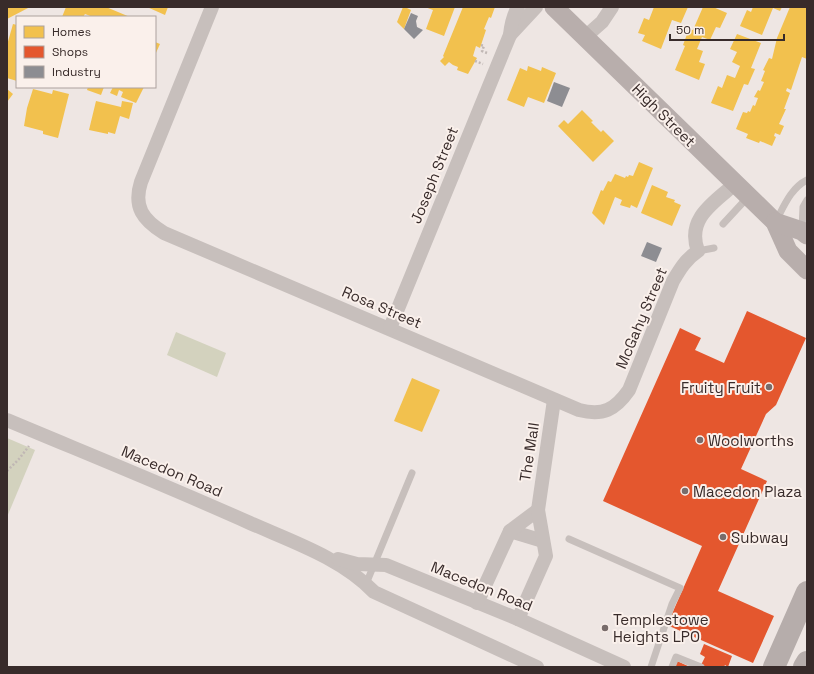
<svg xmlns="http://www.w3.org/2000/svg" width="814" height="674" font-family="'Space Grotesk',sans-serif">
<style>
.green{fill:#d3d2be}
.homes{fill:#f2c14e}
.shops{fill:#e4572e}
.industry{fill:#8d8d92}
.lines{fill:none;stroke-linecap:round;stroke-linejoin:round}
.path{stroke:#c0b7b4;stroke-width:2.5;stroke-dasharray:2 2;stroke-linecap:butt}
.lane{stroke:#c7bfbc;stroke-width:7}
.street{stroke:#c7bfbc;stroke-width:14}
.secondary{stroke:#b8aeac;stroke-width:19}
.primary{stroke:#b6adab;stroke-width:22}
.poi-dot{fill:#786c6b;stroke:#faf0eb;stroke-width:1.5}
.labels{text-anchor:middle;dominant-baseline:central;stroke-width:4;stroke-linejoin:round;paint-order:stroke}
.street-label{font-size:15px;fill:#382b2a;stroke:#faf0eb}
.poi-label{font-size:15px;fill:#382b2a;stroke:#faf0eb;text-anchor:start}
</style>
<rect width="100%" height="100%" fill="#eee6e3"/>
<g class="green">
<path d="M176 332 226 353 217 377 167 355Z"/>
<path d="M7 438 35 450 7 517Z"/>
</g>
<g class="homes">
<path d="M7 7H30L7 19Z"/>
<path d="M66 7H106L130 17H93L85 14 83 17H62Z"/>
<path d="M147 7H168L165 15Z"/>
<path d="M403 7H407V8L411 10 404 29 397 22Z"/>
<path d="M425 7H455L444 36 426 29 433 10Z"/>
<path d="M463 7H495L491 18 489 17 484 29 486 30 480 48 476 46 473 56 477 58 468 74 457 70 458 67 453 65 449 62 445 66 440 61 444 57 443 56Z"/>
<path d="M654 7H688L681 23 672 20 661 49 642 41 645 35 638 33 644 18 649 20Z"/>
<path d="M703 7H713L727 13 720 28 716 27 710 40 702 37 697 49 703 51 699 62 705 64 699 80 675 70 685 46 683 45 689 29 693 30Z"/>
<path d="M753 7H782L780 11 773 8 762 35 740 26 747 10 751 12Z"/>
<path d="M790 7H807V59L802 57 791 90 787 88 786 91 790 93 784 109H786L779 124 784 126 780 135 775 133 774 136 776 137 772 146 760 141 759 143 746 138 748 134 736 129 743 112 747 113 748 111 750 112 753 105 755 106 758 98 754 97 758 90 760 91 764 82 761 81 765 71 763 70 769 58 772 59 777 38Z"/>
<path d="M13 24 17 25V81L7 78V45Z"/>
<path d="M737 34 761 43 751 68 755 69 748 85 744 84 733 111 711 103 718 86 722 88 727 75 735 78 740 66 732 62 737 52 730 49Z"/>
<path d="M155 42 160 44 155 55Z"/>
<path d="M528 66 541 71 542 67 556 73 544 103 528 97 524 107 507 100 520 68 527 71Z"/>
<path d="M88 87H104L101 95 87 90Z"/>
<path d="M113 87H144L136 103 121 97 123 92 119 90 117 96 110 93Z"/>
<path d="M7 89 13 94 7 102Z"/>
<path d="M33 89 52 94 53 90 69 94 58 138 43 134V131L24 126 27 108Z"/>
<path d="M96 101 121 107 122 101 133 103 129 119 120 116 115 134 108 132V134L89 130Z"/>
<path d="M582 110 593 121 591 122 601 132 603 130 614 141 593 162 558 126 564 120 568 124Z"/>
<path d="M639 162 653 168 637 208 631 205 630 208 620 205 622 200 615 197 604 225 592 213 601 190 603 191 608 181 611 182 615 174 625 178 626 176 628 177 629 175 633 176Z"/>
<path d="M652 185 668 192 666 197 675 200 674 202 681 205 672 226 641 213Z"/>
<path d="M412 378 440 390 422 432 394 421Z"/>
</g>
<g class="shops">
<path d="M747 311 806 338 776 405 766 414 741 469 767 481 718 591 774 616 753 663 667 625 702 546 603 501 680 328 701 338 695 350 724 363Z"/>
<path d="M704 644 732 656 728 667 725 665 724 667H700L705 657 700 654Z"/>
<path d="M677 661 690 667H674Z"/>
</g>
<g class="industry">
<path d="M411 13 418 16 416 21 417 27 423 30 414 39 404 29Z"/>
<path d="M554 82 570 88 562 107 547 101Z"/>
<path d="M647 242 662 248 656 262 641 256Z"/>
</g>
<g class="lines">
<g class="path">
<path d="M481 45 484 46 482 51 487 53"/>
<path d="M475 61 483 64"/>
<path d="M7 471 19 459 29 446"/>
</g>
<g class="lane">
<path d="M776 221C784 206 791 188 807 180"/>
<path d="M723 224 748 197"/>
<path d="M802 230 803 207 807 200"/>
<path d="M698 251 714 248"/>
<path d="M569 539 680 588 672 604 651 667"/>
<path d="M366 584 412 473"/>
<path d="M672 667 676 657 701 667"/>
</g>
<g class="street">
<path d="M212 7 141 182C133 207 143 220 164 233L579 410C603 416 615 410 629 390L673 281C680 269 686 259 698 251 686 219 713 203 735 184"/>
<path d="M510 35 536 7"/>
<path d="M585 37 602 22 612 7"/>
<path d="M390 328 510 35C511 25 513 16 518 7"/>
<path d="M7 420C88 454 170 487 250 523 293 542 341 558 374 592L537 667"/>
<path d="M510 531 543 541"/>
<path d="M338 559 357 564 386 565 518 619 624 667"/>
<path d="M477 603 510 531 538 510"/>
<path d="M518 619 546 556 538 510 554 400"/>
</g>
<g class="secondary">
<path d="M554 7 775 222 788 251 807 270"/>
<path d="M775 222 802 231 807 235"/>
</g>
<g class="primary">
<path d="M774 667 807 592"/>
<path d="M804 667 807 662"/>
</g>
</g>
<g class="poi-dot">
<circle cx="769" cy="387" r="4"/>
<circle cx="700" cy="440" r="4"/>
<circle cx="685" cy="491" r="4"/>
<circle cx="723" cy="537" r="4"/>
<circle cx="605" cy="628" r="4"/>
</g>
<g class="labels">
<g class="street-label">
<text transform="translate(664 115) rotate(45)">High Street</text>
<text transform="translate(434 175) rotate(-68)">Joseph Street</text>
<text transform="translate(382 307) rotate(23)">Rosa Street</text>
<text transform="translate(641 318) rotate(-67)">McGahy Street</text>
<text transform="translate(529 452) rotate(-81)">The Mall</text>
<text transform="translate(172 471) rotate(23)">Macedon Road</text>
<text transform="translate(482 586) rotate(22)">Macedon Road</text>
</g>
<g class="poi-label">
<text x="761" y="387" text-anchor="end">Fruity Fruit</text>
<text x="708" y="440">Woolworths</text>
<text x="693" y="491">Macedon Plaza</text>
<text x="731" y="537">Subway</text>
<text x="613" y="619">Templestowe<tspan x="613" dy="17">Heights LPO</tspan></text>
</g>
</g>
<rect width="814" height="674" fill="none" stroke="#382b2a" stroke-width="16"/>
<rect x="16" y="16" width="140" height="72" fill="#faf0eb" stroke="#aca19e"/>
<rect x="24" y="26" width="20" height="12" fill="#f2c14e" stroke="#aca19e"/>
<text x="52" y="36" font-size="12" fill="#382b2a">Homes</text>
<rect x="24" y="46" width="20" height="12" fill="#e4572e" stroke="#aca19e"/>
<text x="52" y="56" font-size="12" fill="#382b2a">Shops</text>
<rect x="24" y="66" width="20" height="12" fill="#8d8d92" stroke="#aca19e"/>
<text x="52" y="76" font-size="12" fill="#382b2a">Industry</text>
<path d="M670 34v6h114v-6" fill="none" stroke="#382b2a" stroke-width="2"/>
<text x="676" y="34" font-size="12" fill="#382b2a" stroke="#faf0eb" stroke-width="3" paint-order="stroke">50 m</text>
</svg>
